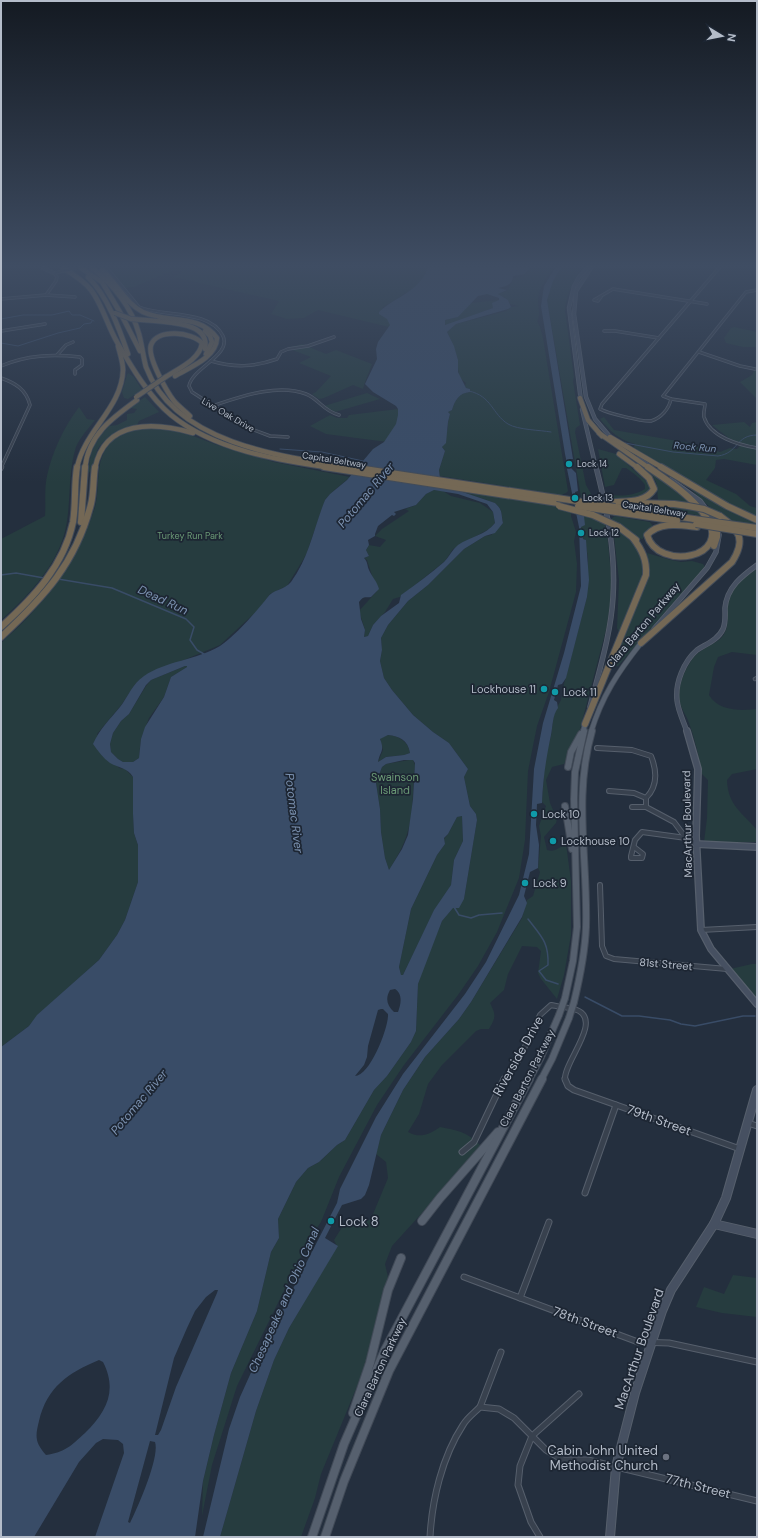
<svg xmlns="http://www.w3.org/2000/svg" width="758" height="1538" font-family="'DM Sans',sans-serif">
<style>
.green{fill:#263c3f}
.water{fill:#394c67;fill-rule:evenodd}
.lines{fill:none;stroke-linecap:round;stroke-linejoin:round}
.stream-far1{stroke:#394c67;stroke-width:1}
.stream{stroke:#394c67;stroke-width:1.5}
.street-far3-casing{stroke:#565f6c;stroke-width:3.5}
.street-far2-casing{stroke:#565f6c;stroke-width:4.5}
.street-far1-casing{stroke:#565f6c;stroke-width:6}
.street-casing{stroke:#565f6c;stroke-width:7}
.secondary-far3-casing{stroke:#565f6c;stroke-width:4.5}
.secondary-far2-casing{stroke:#565f6c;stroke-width:5.5}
.secondary-far1-casing{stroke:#565f6c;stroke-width:8}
.secondary-casing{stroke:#565f6c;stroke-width:10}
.primary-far2-casing{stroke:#414a57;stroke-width:6}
.primary-far1-casing{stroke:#414a57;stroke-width:8}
.primary-casing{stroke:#414a57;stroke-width:10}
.highway-far1-casing{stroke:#434c59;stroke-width:6}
.highway-casing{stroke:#434c59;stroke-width:8}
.street-far3{stroke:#38414e;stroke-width:2}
.street-far2{stroke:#38414e;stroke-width:3}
.street-far1{stroke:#38414e;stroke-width:4}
.street{stroke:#38414e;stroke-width:5}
.secondary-far3{stroke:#465061;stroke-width:3}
.secondary-far2{stroke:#465061;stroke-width:4}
.secondary-far1{stroke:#465061;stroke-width:5.5}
.secondary{stroke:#465061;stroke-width:8}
.primary-far2{stroke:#56606e;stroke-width:4.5}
.primary-far1{stroke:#56606e;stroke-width:6}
.primary{stroke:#56606e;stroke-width:8}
.highway-far1{stroke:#746855;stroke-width:4.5}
.highway{stroke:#746855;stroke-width:6}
.street-bridge-casing{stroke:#565f6c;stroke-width:3.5;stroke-linecap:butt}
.primary-bridge-casing{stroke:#414a57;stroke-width:8;stroke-linecap:butt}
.highway-bridge-far1-casing{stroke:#434c59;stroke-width:6;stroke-linecap:butt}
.highway-bridge-casing{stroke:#434c59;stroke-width:8;stroke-linecap:butt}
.street-bridge{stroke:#38414e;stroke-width:2}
.primary-bridge{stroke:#56606e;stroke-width:6}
.highway-bridge-far1{stroke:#746855;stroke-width:4.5}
.highway-bridge{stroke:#746855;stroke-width:6}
.culture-dot{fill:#0f9aa8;stroke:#1d2633;stroke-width:1.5}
.worship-dot{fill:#6b7280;stroke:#1d2633;stroke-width:1.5}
.labels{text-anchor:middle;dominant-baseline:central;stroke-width:3.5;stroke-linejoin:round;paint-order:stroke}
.far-street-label{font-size:9px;fill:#b4bcc9;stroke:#1d2633}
.far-poi-label{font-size:9px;fill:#b4bcc9;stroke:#1d2633;text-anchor:start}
.far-park-label{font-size:9px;fill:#6b9a76;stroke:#1d2633}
.far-water-label{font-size:10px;font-style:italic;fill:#7c92b1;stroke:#1d2633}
.street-label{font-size:11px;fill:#b4bcc9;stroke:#1d2633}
.poi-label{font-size:11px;fill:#b4bcc9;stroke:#1d2633;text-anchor:start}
.park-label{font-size:11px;fill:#6b9a76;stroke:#1d2633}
.water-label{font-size:12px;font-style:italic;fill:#7c92b1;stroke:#1d2633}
.near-street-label{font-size:13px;fill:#b4bcc9;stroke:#1d2633}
.near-poi-label{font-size:13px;fill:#b4bcc9;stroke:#1d2633;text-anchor:start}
</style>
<rect width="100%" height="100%" fill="#242f3e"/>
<g class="green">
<path d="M109 268H429L420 284 382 308 397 315 389 327 318 310 304 318 287 319 271 314 279 301 173 277 183 272 174 270 134 287 125 288Z"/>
<path d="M529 268H553C547 276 539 288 538 300 538 308 541 314 537 321L540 327 543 338 568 491 566 493 561 495 440 476 439 470 445 451 442 447 448 428V422L450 414 448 412 452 410C455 400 459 393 470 392V389L466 388 465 386 466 383 459 377 458 367V360L452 342 447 332 456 324 506 311 511 307 519 306 510 304 508 300 498 294 507 291 514 278 523 276Z"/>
<path d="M561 268H582C573 281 566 294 565 311L574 377 573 381 580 425 576 428 575 432 586 485 594 499 581 497 547 300 553 281Z"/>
<path d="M499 300 494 302 493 308 447 325 445 324V320L458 317 470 303Z"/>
<path d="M734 327 757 332V347H743L726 343 724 338 731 328Z"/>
<path d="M302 344 326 354 336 350 372 364C369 373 365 380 363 389L353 385 324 398 319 399 312 394 316 392 331 376 299 363 311 357 287 348Z"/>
<path d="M755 369H757V399L740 382 752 375Z"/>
<path d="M128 373 134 377 142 390 128 399 124 398 122 392 127 375Z"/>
<path d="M367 393 380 399 335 412 324 406Z"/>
<path d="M145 397 159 412 139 421 137 425C123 428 108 435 99 447 94 454 96 470 88 473L91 452 100 436 109 426 117 425 127 420V414L134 413 137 409 131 408 126 410Z"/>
<path d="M79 407 87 419 95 420C89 428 80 437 76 447 67 475 72 507 64 535 54 569 27 597 1 620V539L45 516C46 504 44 489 47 476 52 452 64 427 79 407Z"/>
<path d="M398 409C405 420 393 432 387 442L326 434 310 426 330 415 337 418H347L349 415Z"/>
<path d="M604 417 614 430 689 443 720 452 730 448 737 449 741 445 730 439 712 425 744 422 750 427 752 423 757 422V465L724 459 716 460 715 468 706 480 736 494 750 506 757 508V518L724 502 633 449 635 444C618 439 612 433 600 419Z"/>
<path d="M148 426 180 431 217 445 274 462 350 477 330 494 325 500 306 555 287 586 270 594 261 607 220 645 143 677 136 683 122 704 97 734 119 768 125 769 133 777V814L134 833 138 845V882L125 920 117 935 99 960 38 1015 29 1026 1 1047V643C44 604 75 567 94 510 101 490 94 463 108 446 118 433 132 430 148 426Z"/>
<path d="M598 449 616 454 646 481 649 485V491C640 501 622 501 609 499V495C622 496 633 496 645 489V485C640 477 633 473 626 468H622L614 485 605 487Z"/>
<path d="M646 470 676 489 693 504 659 502C656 495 659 486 655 480 653 476 649 473 646 470Z"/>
<path d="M687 485 757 522V524C748 523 737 523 729 520 717 515 696 495 687 485Z"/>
<path d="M454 489 563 507 571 511V516L576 532 574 541 577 564 576 592 549 692 537 726 528 771 525 840 519 878 497 932 478 966 458 995 404 1065 377 1105 339 1177 321 1222 310 1238 237 1386 212 1465 202 1516 203 1481 214 1435 231 1373 257 1311 271 1252 279 1238 278 1219 296 1182 308 1168 319 1162 337 1145 345 1140 374 1090 387 1076 411 1042 416 1031 418 984 422 971 442 921 453 907 464 899 477 820 476 814 470 806 464 777 468 769 449 743 433 732 413 715 392 690 384 678 380 661 382 650 381 638 388 625 408 601 428 585 464 549 485 536 491 535 503 523C501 514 503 510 495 503Z"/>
<path d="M434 490 443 491 451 496 480 503 493 512 495 523 489 529 453 549 445 561 400 597 393 599 385 612 373 625 368 636 364 637 365 630 359 611 377 591 367 560 364 558 369 556 366 550 369 545 380 547 386 540 375 536 382 529 409 511 405 509 416 505 426 494Z"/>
<path d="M666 505 698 509 702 516 650 507Z"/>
<path d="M584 513 603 520 605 525 607 532 611 574V597L607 626 579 733 564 764 552 767 546 780 550 803 557 819 556 823 544 837 547 850C555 853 559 847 566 844L571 881V935L564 975 557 999 541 979 538 973 541 951 537 947 522 946 508 974 504 990 490 1003C496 1015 496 1017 489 1029H481L476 1031 442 1065 428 1084 419 1114 408 1132C420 1139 430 1134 440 1127 461 1131 467 1132 482 1147L392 1246 385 1264 388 1277 367 1362 321 1474 315 1498 301 1537H220L256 1411 274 1360 289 1328 337 1246 334 1240 346 1221 360 1224 371 1219 388 1178 386 1162 376 1154 381 1135 403 1090 425 1057 459 1019 471 1002 522 918 527 900 533 896 540 872 538 868 541 836 539 826 546 806 542 802 545 757 551 736 554 713 561 700 564 684 587 597 588 558 585 539H583L581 527Z"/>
<path d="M615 516 650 522 653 526 644 534 643 539C632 539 620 526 611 519Z"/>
<path d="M616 527C662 560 638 582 623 625L619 632 617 628 619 580 613 528Z"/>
<path d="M647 553 671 560 681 562 692 561 703 564 705 567 618 666H613L649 574V563Z"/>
<path d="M757 569V655L732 652 718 657 714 667 709 695C718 711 741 711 757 709V769L732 774 727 780C728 806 742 812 757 830V842H704L707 818 708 780 702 774C699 756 694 735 687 718 684 712 680 706 679 698 678 686 684 672 691 661 699 647 721 644 725 632 729 624 727 617 727 608 728 589 742 578 757 569Z"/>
<path d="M185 666H187V667L171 677 164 697 149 718 141 739 139 758 133 762H123L118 759 111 752 110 744 113 733 121 721 129 714 146 686 151 680Z"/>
<path d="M388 735C399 736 408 741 410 753L404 755 386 757 378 762 383 750 380 738Z"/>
<path d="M409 760H413L415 765C411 802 416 826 395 860 393 863 391 868 389 870L385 858 381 832 380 809 376 783 382 767 386 764Z"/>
<path d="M462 816 463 841 454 860 451 885 434 911 403 975H401L399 967 401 957 411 909 437 855 445 844 444 839 448 834 457 817Z"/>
<path d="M752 964H757V999L730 969Z"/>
<path d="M733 1275 757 1278V1317L722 1313 696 1307 704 1287 724 1294Z"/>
</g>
<g class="water">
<path d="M428 268H529L525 274 513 276C513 285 505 287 498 288L507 290 498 294 508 300 511 307 508 309 456 324 447 332 454 346 458 360V372L466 388 470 389V392C459 393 455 400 452 410L448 412 450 414 448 422 446 443 442 447 445 451 439 470 440 478 448 487 495 503C503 510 501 514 503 523L495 533 485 536 464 549 428 585 408 601 388 625 381 638 382 650 380 661 384 678 392 690 413 715 433 732 449 743 468 769 464 777 470 806 476 814 477 820 464 899 459 908H453L442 921 418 984 416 1031 411 1042 387 1076 374 1090 345 1140 337 1145 319 1162 308 1168 296 1182 278 1219 279 1238 271 1252 257 1311 231 1373 214 1435 203 1481 195 1537H95L124 1453 123 1444 118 1440 103 1439 96 1443 79 1462 34 1537H1V1047L29 1026 37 1015 99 960 117 935 125 920 138 882V845L134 833 133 814V777C128 768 119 768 110 763 103 758 98 751 93 744 99 730 110 719 120 707 128 697 132 684 144 676 166 661 196 660 220 646 236 635 255 613 267 598 273 589 285 590 291 582 309 558 314 527 325 500L330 494 347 480 373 449 384 442 396 424 398 415V409L396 406 373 392 365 384 377 359 376 349 378 342 390 325 387 319 379 314V312C396 296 419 292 428 268ZM487 294 499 298V300L492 303 493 308 445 325V320L458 317 478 296ZM434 490 458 494 487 504 493 512 495 523C486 535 469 537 458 545 452 550 449 557 444 562 430 574 416 584 401 595L399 603 381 616 373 625 368 636 364 637 365 630 361 619 359 602C364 595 365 598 371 597L379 589C377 581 372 577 369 570 367 566 368 562 364 558L369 556 366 550 369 545 368 540 375 536V534L378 526 392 515 394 516 396 514 394 512 416 505 426 494ZM185 666H187V667L171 677 164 697 145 727 141 739 139 758 133 762H123L118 759 111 752 110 744 113 733 121 721 129 714 146 685 151 680ZM388 735C399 736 408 740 410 753L404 755 386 757 378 762C380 751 385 751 380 739ZM404 760H413L415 763 413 799 408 835 402 849 389 870 385 858 381 832 380 809 376 783 382 767 386 764ZM462 816 463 841 454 860 451 885 434 910 403 975H401L399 967 411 909 437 855 445 844 444 838 448 834 457 817ZM395 989C403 994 401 1004 398 1012H394C387 1005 385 999 390 990ZM381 1009H383L388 1014C389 1027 370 1076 355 1076L364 1065 367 1057 368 1046 378 1010ZM215 1290H218L217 1293 176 1387 161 1430 158 1435H155L174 1358 187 1328 195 1311 206 1297ZM99 1360 103 1362C118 1391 106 1412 85 1433 71 1446 65 1452 46 1455 35 1442 35 1437 39 1421 47 1387 68 1373 99 1360ZM150 1441 155 1442C160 1457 138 1507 130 1523L128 1522Z"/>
<path d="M555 268H561L553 281 547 300 573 459H569L571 468 576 473 578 491 575 492 577 504 583 507 585 525 581 527 583 539 586 540 589 580 587 597 566 678 562 684 558 685 554 700 557 702 558 708C552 716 553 726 551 735 546 759 543 778 542 803L537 804 536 825 539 845 538 868 530 872 524 896 527 903 522 917 471 1002 459 1019 425 1057 403 1090 381 1135 369 1185 365 1195 361 1199 342 1205 325 1238 338 1246 289 1328 274 1360 256 1411 220 1537H203L229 1429 240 1397 258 1357 337 1203 340 1189 376 1117 403 1074 465 994 486 962 519 895 529 854 534 769 543 723 564 653 581 586 579 527 567 469 568 468 565 454 541 306 544 286Z"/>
</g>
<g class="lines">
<g class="stream-far1">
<path d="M1 319 23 315H52L69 311 72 315H80L94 321"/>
<path d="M1 343 18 346 58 333 80 328 84 324 91 323 92 321"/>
<path d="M469 391C492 396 492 414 508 424 518 430 540 430 551 432"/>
<path d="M625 443 673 452 718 456C739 453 735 435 757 435"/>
<path d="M280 449 322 452 363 461"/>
</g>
<g class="stream">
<path d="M1 575 16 573 44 578"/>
<path d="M58 579 112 588 186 619 194 627 190 640 197 650 204 654"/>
<path d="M454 907 459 915 471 918 479 915 502 913"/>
<path d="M528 919C541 936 549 942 548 965L539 971 546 980 558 984"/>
<path d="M585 997 622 1016H639L670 1020 681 1024 695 1026 743 1016H755"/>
</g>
<g class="street-far3-casing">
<g id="street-far3">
<path d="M107 268 139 307C162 317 210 309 223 336 232 355 192 368 189 386L192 392 246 427 270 436 288 437"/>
<path d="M757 290 746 292 663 396 671 399 705 404C705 408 703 413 704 417 710 437 739 445 757 448"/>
<path d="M46 295 56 281 57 277 54 273 59 272"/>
<path d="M601 297 598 301 594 300 613 289 707 304"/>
<path d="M1 299 46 295 75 297"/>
<path d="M1 331 45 324"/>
<path d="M604 331H615L659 338"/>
<path d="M699 352 740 366 755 369"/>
<path d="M57 355 66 345 73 342"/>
<path d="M211 361C235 368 254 367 277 359L281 352 288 349 308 346 334 337"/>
<path d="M1 366C27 355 52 354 80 357L82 359V365L75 370V374"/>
<path d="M1 378C15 383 26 389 30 405L1 468"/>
<path d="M671 399C669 409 661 418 651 421 643 422 607 413 600 409L602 404 719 268"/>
<path d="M212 406C240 397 277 383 306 394 319 399 323 411 339 415"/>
</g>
</g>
<g class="street-far2-casing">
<g id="street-far2">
<path d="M1 469 2 467"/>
<path d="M755 679 757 678"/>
</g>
</g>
<g class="street-far1-casing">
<g id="street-far1">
<path d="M597 748 632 750 651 756C657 771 658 786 646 798"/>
<path d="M609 791 634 793 646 798"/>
<path d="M646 798V807L674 822 686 838 696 844"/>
<path d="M632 807H646"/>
<path d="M634 847 643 854 642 858H631V856L635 840 642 832 686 838"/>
<path d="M600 885 602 946 606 956 614 959 727 969"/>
<path d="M701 930 757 927"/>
<path d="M504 1080 518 1061 540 1015 551 1005C559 1007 572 1007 579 1011 601 1023 563 1063 565 1080"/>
</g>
</g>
<g class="street-casing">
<g id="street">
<path d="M565 1079 568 1086 574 1090 740 1149"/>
<path d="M748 1123 757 1126"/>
<path d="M462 1152 474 1142 504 1079"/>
<path d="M585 1193 616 1105"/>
<path d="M464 1277 638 1342 669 1343 757 1362"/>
<path d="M520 1298 549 1222"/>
<path d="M480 1407 501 1352"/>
<path d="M430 1537C432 1500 442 1457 463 1425 467 1418 474 1413 480 1407L499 1409 514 1418 546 1450 563 1460H588L757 1501"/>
<path d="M540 1537 531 1522 518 1485 520 1466 532 1436 579 1394"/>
</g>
</g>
<g class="secondary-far3-casing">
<g id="secondary-far3">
<path d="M43 268 54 273"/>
<path d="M591 268 576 291 574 314 586 397 595 419 612 439"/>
<path d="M581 401 569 308 574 286 579 277 587 268"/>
<path d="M582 409 596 468"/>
<path d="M638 458 653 468"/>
</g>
</g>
<g class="secondary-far2-casing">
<g id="secondary-far2">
<path d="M671 480 700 501 717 524"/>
<path d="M654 629 707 568 716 552 719 535"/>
<path d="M590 707C599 671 611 634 613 597 616 553 607 510 596 467"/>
<path d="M687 732C684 722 678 711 677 700 675 683 684 661 697 650 706 644 718 640 723 629 726 622 725 615 725 608 727 587 742 576 757 565"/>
</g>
</g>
<g class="secondary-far1-casing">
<g id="secondary-far1">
<path d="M687 731 698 769 696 836 701 930 711 949 757 1004"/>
<path d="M696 844 757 847"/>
</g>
</g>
<g class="secondary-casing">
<g id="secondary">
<path d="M714 1224 757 1234"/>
<path d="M610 1537 616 1467 635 1393 662 1311 671 1290 714 1224 726 1198 757 1090"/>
</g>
</g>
<g class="primary-far2-casing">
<g id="primary-far2">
<path d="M583 732 585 724"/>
<path d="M591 732C602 696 618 672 641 643"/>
</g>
</g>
<g class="primary-far1-casing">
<g id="primary-far1">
<path d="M568 767 571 752 581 734"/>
<path d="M565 806 572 849"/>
<path d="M565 998 573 961 577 927 574 799 575 772 584 731"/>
<path d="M574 1002C580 977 585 953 586 927 588 861 573 796 592 731"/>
<path d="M529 1080 541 1057 559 1015"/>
<path d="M541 1080 552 1059 569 1018"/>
</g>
</g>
<g class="primary-casing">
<g id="primary">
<path d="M422 1221 440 1198 498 1132"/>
<path d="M353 1413 370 1363 388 1290 401 1258"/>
<path d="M312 1537 344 1444 385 1350 529 1079"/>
<path d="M325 1537 344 1481 389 1371 542 1079"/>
</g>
</g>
<g class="highway-far1-casing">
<g id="highway-far1">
<path d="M63 268C73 274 84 281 91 290 102 304 108 327 117 342 131 366 149 397 171 415 214 450 277 460 331 468"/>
<path d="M81 268 102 282 121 314 140 351"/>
<path d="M92 268C113 284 132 308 139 334 142 345 143 356 146 367 175 445 287 458 358 468"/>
<path d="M102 270C117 283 125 303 143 312 169 324 198 313 217 338 216 358 190 367 175 376"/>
<path d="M88 277C108 297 119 328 128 354"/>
<path d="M157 321C175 323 210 324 205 349"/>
<path d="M205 331 210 336 212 342 206 354"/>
<path d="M164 378C177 369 200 360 202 343 192 332 157 328 151 345 147 357 167 392 174 401 179 407 185 411 190 416"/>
<path d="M580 398 588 420 602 436"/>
<path d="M599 433 649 468"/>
<path d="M610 437 663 468"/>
<path d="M619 454 638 468"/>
<path d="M77 468C84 431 122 408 123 370 123 362 120 354 118 346"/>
<path d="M85 468C88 435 112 418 137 400"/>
<path d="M95 468C105 419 155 422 193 433"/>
</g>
</g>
<g class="highway-casing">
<g id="highway">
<path d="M324 467 558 503"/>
<path d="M351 467 557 498"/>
<path d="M648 467C668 481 692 496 706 517 734 558 658 572 647 535 660 521 680 525 697 527"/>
<path d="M661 467 727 506 757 520"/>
<path d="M613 502C628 501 645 503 654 489L649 478 637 467"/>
<path d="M635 503 674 504 688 506"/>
<path d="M615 507 694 519"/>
<path d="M616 512 677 521"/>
<path d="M81 522 85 467"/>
<path d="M619 527 636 540"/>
<path d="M714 546 717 537V523"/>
<path d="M1 627C33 598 64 566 73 522 76 504 74 485 77 467"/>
<path d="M1 637C44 597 76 563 91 504 94 492 93 479 95 467"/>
<path d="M641 643 732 562C746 540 740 530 720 516"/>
<path d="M585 724 646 575C647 560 642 550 633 538"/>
</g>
</g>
<use href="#street-far3" class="street-far3"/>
<use href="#street-far2" class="street-far2"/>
<use href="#street-far1" class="street-far1"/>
<use href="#street" class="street"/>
<use href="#secondary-far3" class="secondary-far3"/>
<use href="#secondary-far2" class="secondary-far2"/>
<use href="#secondary-far1" class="secondary-far1"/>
<use href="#secondary" class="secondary"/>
<use href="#primary-far2" class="primary-far2"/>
<use href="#primary-far1" class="primary-far1"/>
<use href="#primary" class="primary"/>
<use href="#highway-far1" class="highway-far1"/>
<use href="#highway" class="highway"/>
<g class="street-bridge-casing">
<path id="street-bridge" d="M59 272 76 268"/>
</g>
<g class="primary-bridge-casing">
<g id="primary-bridge">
<path d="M559 1015 565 998"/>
<path d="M569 1018 574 1002"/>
</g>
</g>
<g class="highway-bridge-far1-casing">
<g id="highway-bridge-far1">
<path d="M115 313 131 319 157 321"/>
<path d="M136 397 164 378"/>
</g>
</g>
<g class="highway-bridge-casing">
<g id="highway-bridge">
<path d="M557 498 615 507"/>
<path d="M559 506 593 515 619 527"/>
<path d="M578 506 616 512"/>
<path d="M688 506 704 509 720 516"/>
<path d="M694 519 757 528"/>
<path d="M696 524 757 534"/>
</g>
</g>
<use href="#street-bridge" class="street-bridge"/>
<use href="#primary-bridge" class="primary-bridge"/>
<use href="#highway-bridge-far1" class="highway-bridge-far1"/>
<use href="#highway-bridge" class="highway-bridge"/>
</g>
<linearGradient id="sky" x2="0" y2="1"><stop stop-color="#141a22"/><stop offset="0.55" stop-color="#3f4d63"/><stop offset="1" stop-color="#3f4d63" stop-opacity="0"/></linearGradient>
<rect width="758" height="483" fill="url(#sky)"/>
<g class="culture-dot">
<circle cx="569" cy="464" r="4"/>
<circle cx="575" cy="498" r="4"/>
<circle cx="581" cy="533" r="4"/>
<circle cx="544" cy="689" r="4"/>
<circle cx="555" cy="692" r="4"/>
<circle cx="534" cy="814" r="4"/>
<circle cx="553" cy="841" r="4"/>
<circle cx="525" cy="883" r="4"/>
<circle cx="331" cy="1221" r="4"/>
</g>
<circle class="worship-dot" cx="666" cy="1457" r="4"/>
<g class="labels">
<g class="far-street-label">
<text transform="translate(228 415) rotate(30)">Live Oak Drive</text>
<text transform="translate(334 460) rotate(9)">Capital Beltway</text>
<text transform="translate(654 509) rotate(9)">Capital Beltway</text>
</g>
<g class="far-poi-label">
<text x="577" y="464">Lock 14</text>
<text x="583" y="498">Lock 13</text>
<text x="589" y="533">Lock 12</text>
</g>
<g class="far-park-label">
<text x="190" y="536">Turkey Run Park</text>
</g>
<g class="far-water-label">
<text transform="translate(695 447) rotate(5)">Rock Run</text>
</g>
<g class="street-label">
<text transform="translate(643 625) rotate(-50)">Clara Barton Parkway</text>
<text transform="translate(687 824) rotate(-91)">MacArthur Boulevard</text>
<text transform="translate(666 964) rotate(5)">81st Street</text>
<text transform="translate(527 1078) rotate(-63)">Clara Barton Parkway</text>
<text transform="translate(380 1367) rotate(-65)">Clara Barton Parkway</text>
</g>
<g class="poi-label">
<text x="536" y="689" text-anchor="end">Lockhouse 11</text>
<text x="563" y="692">Lock 11</text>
<text x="542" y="814">Lock 10</text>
<text x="561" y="841">Lockhouse 10</text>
<text x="533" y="883">Lock 9</text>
</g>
<g class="park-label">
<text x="395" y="777">Swainson<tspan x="395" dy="13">Island</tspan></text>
</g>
<g class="water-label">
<text transform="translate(366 495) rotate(-50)">Potomac River</text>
<text transform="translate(163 600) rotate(25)">Dead Run</text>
<text transform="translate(294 813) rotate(83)">Potomac River</text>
<text transform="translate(139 1102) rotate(-50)">Potomac River</text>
<text transform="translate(284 1300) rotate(-66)">Chesapeake and Ohio Canal</text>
</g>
<g class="near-street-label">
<text transform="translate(518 1056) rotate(-61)">Riverside Drive</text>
<text transform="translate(659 1120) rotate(20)">79th Street</text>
<text transform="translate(585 1322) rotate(20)">78th Street</text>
<text transform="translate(639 1349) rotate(-71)">MacArthur Boulevard</text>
<text transform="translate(698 1486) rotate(14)">77th Street</text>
</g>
<g class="near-poi-label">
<text x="339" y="1221">Lock 8</text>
<text x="658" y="1450" text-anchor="end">Cabin John United<tspan x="658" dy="15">Methodist Church</tspan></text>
</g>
</g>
<rect width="758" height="1538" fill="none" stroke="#b4bcc9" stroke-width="4"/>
<g transform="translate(722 36) rotate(100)" stroke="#1d2633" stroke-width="3" paint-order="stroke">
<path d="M0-3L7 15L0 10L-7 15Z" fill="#b4bcc9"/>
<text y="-6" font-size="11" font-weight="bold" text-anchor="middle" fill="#b4bcc9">N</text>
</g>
</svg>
